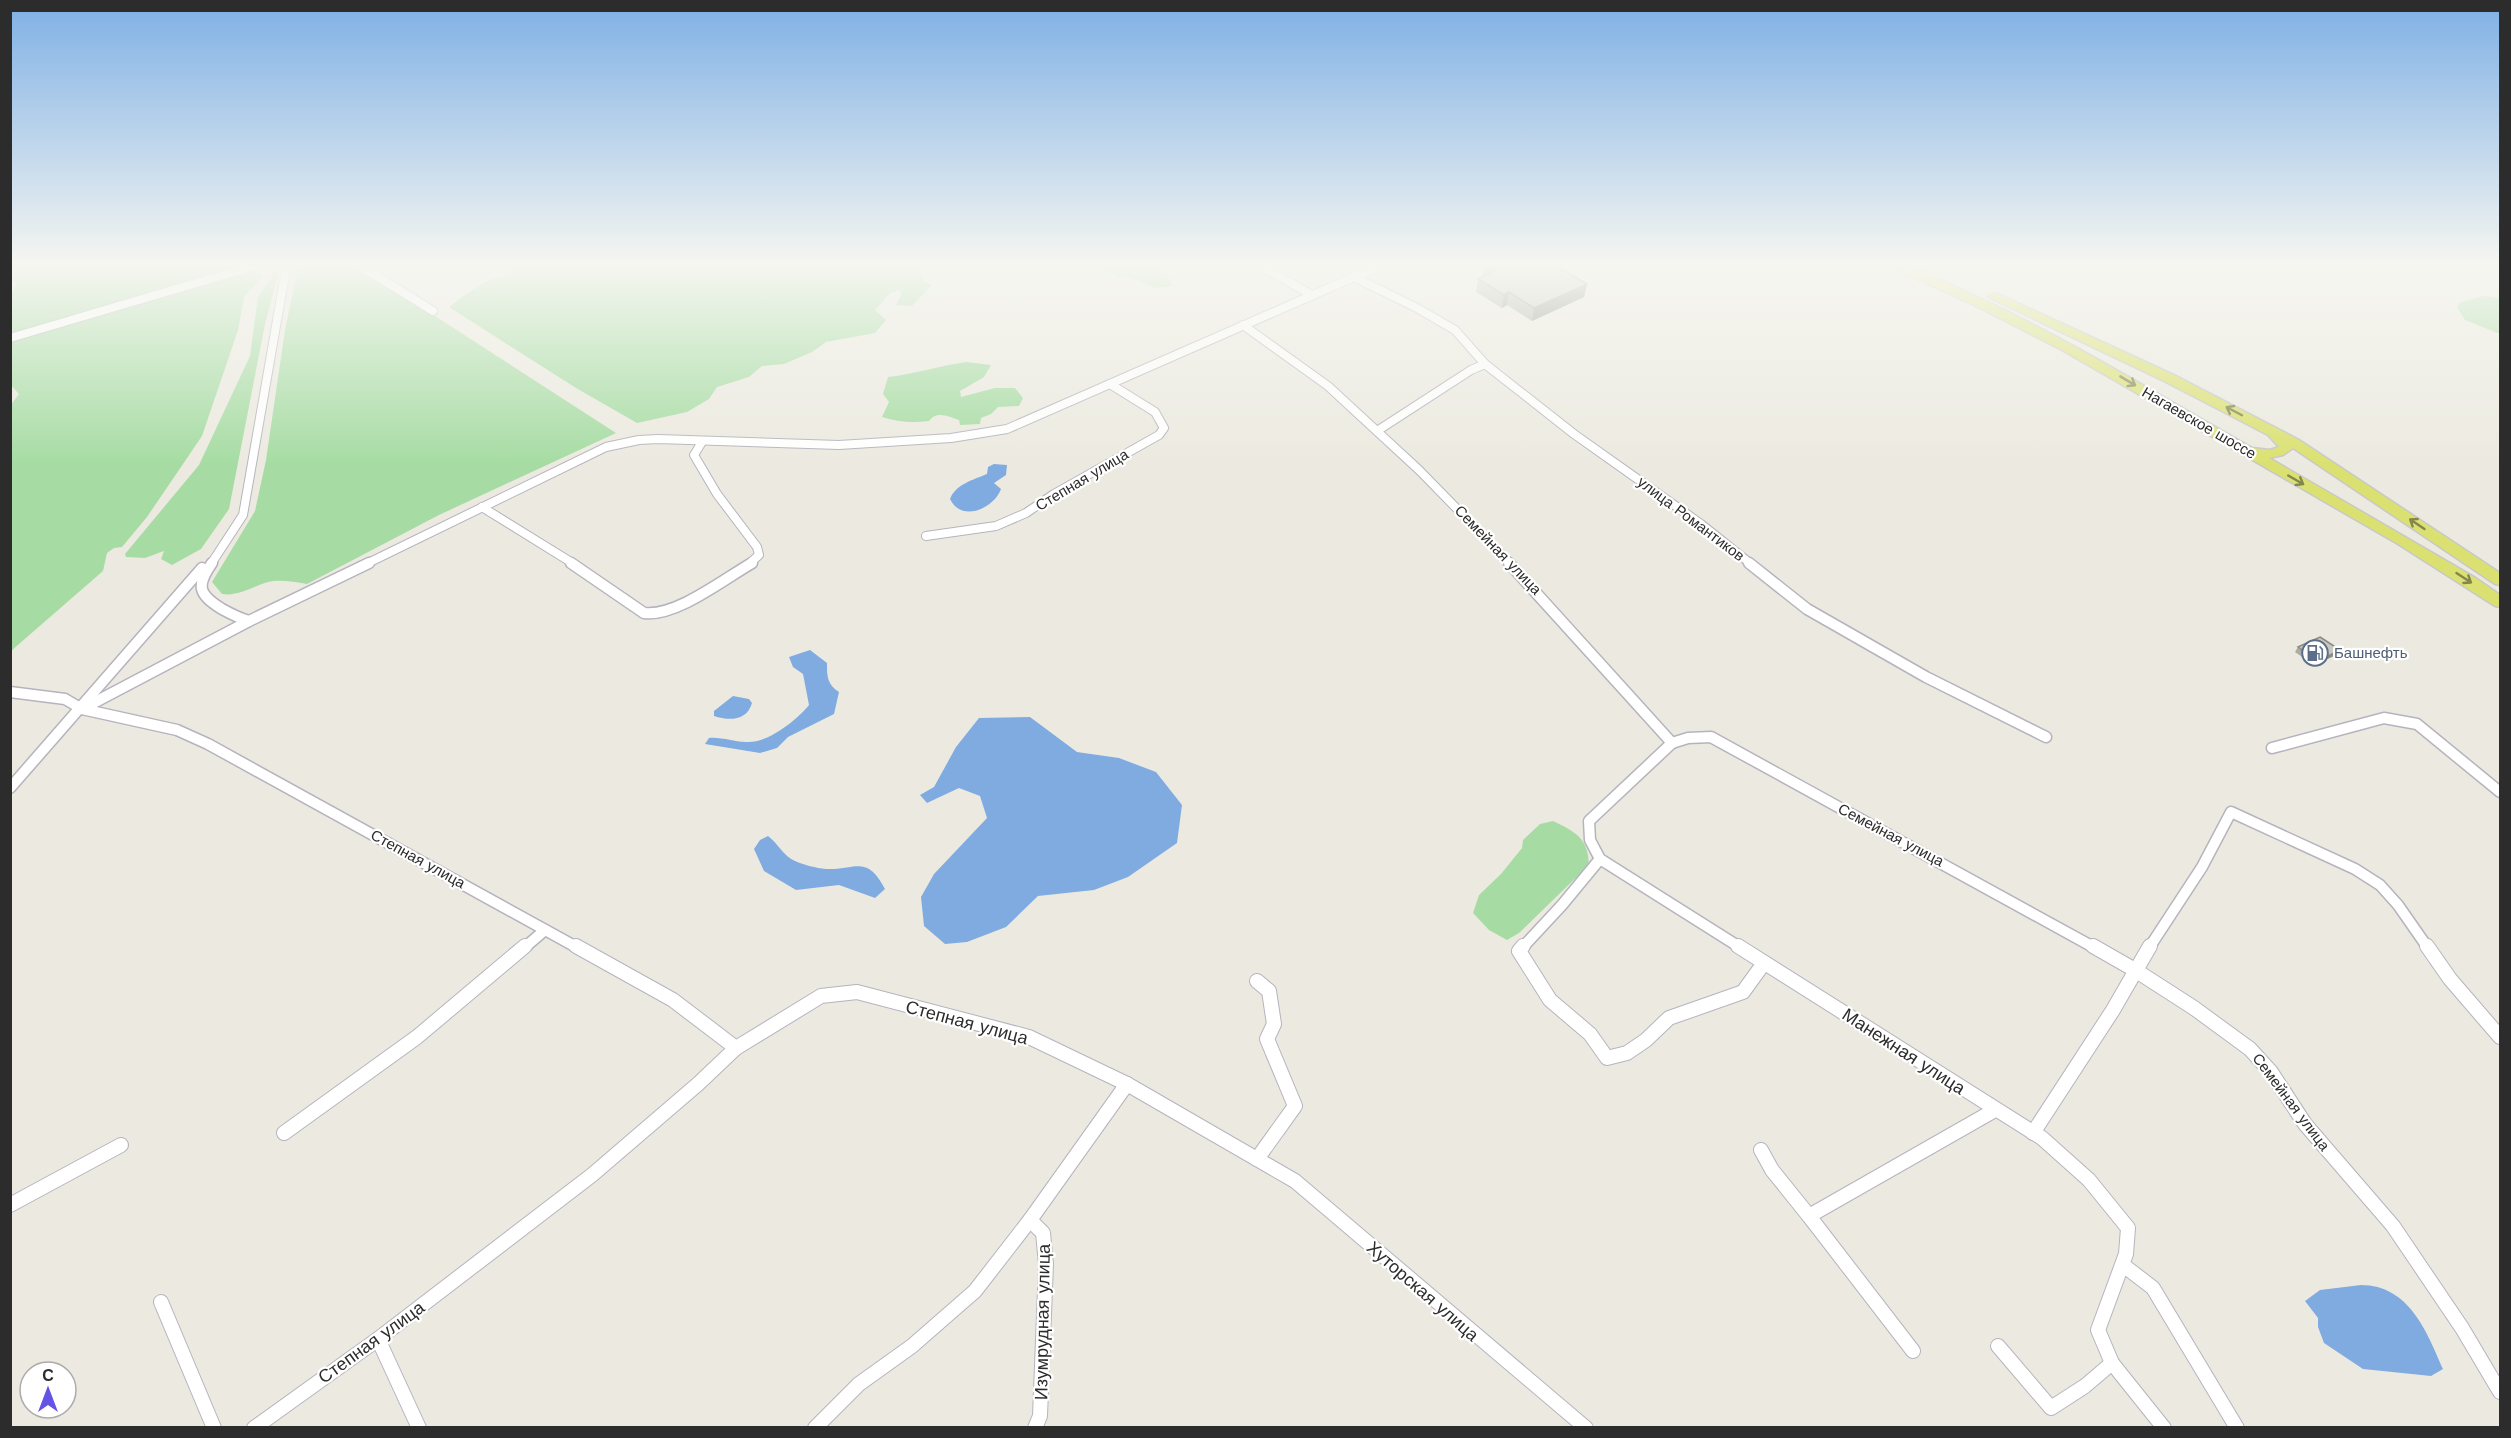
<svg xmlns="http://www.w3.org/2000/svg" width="2511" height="1438" font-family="'Work Sans',sans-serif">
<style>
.green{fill:#a6dca3}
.water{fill:#80abe1}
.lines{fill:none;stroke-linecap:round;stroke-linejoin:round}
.minor-far2-casing{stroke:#b5b4be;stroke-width:10}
.minor-far1-casing{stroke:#b5b4be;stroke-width:13}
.minor-casing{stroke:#b5b4be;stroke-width:16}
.primary-casing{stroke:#c8c8c8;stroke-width:3}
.minor-far2{stroke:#fff;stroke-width:8}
.minor-far1{stroke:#fff;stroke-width:10}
.minor{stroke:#fff;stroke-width:14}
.primary{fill:#dbe170;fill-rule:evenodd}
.wall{fill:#acaca3}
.shaded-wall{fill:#8c8c85}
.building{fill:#c8c8be;stroke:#8c8c85;stroke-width:1.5}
.oneway{stroke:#84864e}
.labels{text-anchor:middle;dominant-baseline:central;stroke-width:4.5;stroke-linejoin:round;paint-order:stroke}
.street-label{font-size:15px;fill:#2c2c2c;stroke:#fff}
.service-label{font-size:15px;fill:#4e5e75;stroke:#fff;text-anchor:start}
.near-street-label{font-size:18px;fill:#2c2c2c;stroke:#fff}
</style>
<rect width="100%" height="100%" fill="#eceae0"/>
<g class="green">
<path d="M13 263H241L263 276 244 297 238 330 202 436 147 517 122 547 114 548 107 553 103 571 11 651 10 406 19 394 11 385V295L16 284 11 280 10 273 15 268Z"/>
<path d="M299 263H353L616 433 439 515 307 584C296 582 284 580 273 581 255 584 241 597 222 594L212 582 255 511 266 460 285 330Z"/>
<path d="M483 263H916L913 265 920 269 924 281 932 285 912 306 896 305 902 292 899 290 890 293 875 310 886 320 875 333 826 342 812 352 784 364 762 366 749 377 717 387 709 399 687 412 637 423 576 388 449 307C462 297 476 286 492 279 499 276 503 278 510 272Z"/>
<path d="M1059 263H1161L1173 286 1156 288 1126 276 1118 278C1102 261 1073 280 1059 263Z"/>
<path d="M276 271 278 275 265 324 229 509 201 549 172 565 161 559 164 551 145 558 126 557 125 554 199 465 250 356 258 297Z"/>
<path d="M2484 296 2500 298V334L2465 320 2457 307 2461 302Z"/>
<path d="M966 362 991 365 984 377 960 391 961 397 995 388H1015L1023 398 1019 406 998 407 991 414 981 418 980 424 960 425 959 420C949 417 937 410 929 421 912 423 898 422 882 417L889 402 883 394 888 377C914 374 939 366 966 362Z"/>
<path d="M1553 821C1576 832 1588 838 1589 865L1519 933 1507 940 1489 930 1473 913 1479 895 1501 874 1522 848 1523 840 1540 824Z"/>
</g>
<g class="water">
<path d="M994 464 1007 465 1006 475 994 483 1001 489C995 507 962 524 950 499 956 484 973 480 987 474L988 467Z"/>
<path d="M810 650 827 663C827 676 827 684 839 692L834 714 788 737 777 748 760 753 705 744 709 738C723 737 733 742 746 742 767 744 797 720 809 705L803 674 793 667 789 657Z"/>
<path d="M733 696 749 699 752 703C747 721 729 721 714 716V711Z"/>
<path d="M1030 717 1077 752 1119 758 1156 772 1182 805 1177 843 1128 877 1094 890 1038 896 1006 927 967 942 945 944 924 926 921 897 934 874 987 818 980 796 959 788 927 803 920 795 934 787 956 747 979 718Z"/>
<path d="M768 836C778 843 783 856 795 861 804 865 816 868 826 869 855 870 867 854 885 889L875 898 839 885 796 890 764 871 754 849 760 840Z"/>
<path d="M2361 1285C2409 1285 2427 1332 2443 1369L2431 1376 2363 1369 2324 1343 2318 1327V1318L2305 1301 2320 1290Z"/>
</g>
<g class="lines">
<g class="minor-far2-casing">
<g id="minor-far2">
<path d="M356 263 433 311"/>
<path d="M1270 263 1266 269 1312 295"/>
<path d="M1354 277 1417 308 1455 330 1485 364 1574 434 1701 524 1751 564"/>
<path d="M1243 325 1328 386 1419 470 1511 564"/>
<path d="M10 338 264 263"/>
<path d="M1377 431 1471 370 1485 364"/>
<path d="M702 442 694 455 717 494 757 547 759 555 749 564"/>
<path d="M482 507 574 564"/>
<path d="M926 536 996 526 1026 513 1054 494 1159 435 1164 428 1155 412 1110 384"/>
<path d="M211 564 243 515 287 263"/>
<path d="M366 564 606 447 639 440 658 439 839 445 951 438 1007 429 1386 263"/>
</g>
</g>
<g class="minor-far1-casing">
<g id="minor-far1">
<path d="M212 563C196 586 198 594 222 609 231 614 239 618 249 621"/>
<path d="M571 563 644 613C676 617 724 579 752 563"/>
<path d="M1509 563 1672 743 1688 738 1711 737 2095 948"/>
<path d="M1749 563 1807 609 1926 677 2046 737"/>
<path d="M10 692 65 699 82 709 177 730 208 744 578 948"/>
<path d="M82 709 249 621 369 563"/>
<path d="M1672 743 1589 821 1590 840 1600 859 1741 948"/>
<path d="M2272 748 2384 718 2417 724 2500 792"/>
<path d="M10 788 202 568"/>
<path d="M524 948 545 930"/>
<path d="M1522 948 1562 905 1600 859"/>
<path d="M2149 948 2202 867 2231 812 2355 869 2380 885 2398 905 2428 948"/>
</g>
</g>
<g class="minor-casing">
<g id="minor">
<path d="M576 946 673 1000 736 1048"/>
<path d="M1523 946 1519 951 1550 1000 1590 1034 1607 1058 1627 1053 1646 1040 1669 1018 1743 992 1764 963"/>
<path d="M1738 946 2042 1138 2089 1180 2128 1228 2126 1254 2098 1330 2112 1363 2164 1428"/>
<path d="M2093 946 2135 970 2194 1008 2250 1049 2271 1072 2305 1124 2393 1226 2462 1328 2500 1392"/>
<path d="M2427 946 2450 979 2500 1037"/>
<path d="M1257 981 1269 991 1274 1024 1267 1039 1295 1106 1257 1159"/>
<path d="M284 1133 417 1037 525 946"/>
<path d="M2033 1133 2113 1010 2150 946"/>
<path d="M1761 1150 1772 1170 1809 1216"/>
<path d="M10 1205 121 1145"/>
<path d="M1030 1220 1043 1233 1046 1264 1040 1416 1035 1428"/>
<path d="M2123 1265 2153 1288 2237 1428"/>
<path d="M161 1302 214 1428"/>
<path d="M378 1339 419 1428"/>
<path d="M1998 1346 2051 1408 2085 1386 2112 1363"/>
<path d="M1913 1351 1809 1216 1995 1110"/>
<path d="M254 1428 378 1339 592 1175 698 1084 736 1048 821 996 857 992 1029 1037 1127 1084 1295 1181 1586 1428"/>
<path d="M815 1428 859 1384 912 1346 975 1291 1030 1220 1127 1084"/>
</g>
</g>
<g class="primary-casing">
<path id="primary" d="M1881 263C1911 263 1940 280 1967 292 2065 337 2158 395 2252 448L2270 450 2279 447 2268 435 2164 381 1988 297 1994 293 1998 294 2174 375 2299 440 2500 573V585L2495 584 2293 448 2283 455 2269 458 2474 577 2500 595V607L2495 606 2398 544 2062 350 1974 305Z"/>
</g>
<use href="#minor-far2" class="minor-far2"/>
<use href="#minor-far1" class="minor-far1"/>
<use href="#minor" class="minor"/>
<use href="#primary" class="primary"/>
</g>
<g class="wall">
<path d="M1483 264 1587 284 1584 297 1532 321 1507 305 1502 308 1476 292 1478 279 1482 277Z"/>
<path d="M2298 647 2340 650 2336 655 2314 665 2295 652Z"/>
</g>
<g class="shaded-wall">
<path d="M1587 284 1584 297 1532 321 1534 308Z"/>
<path d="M1509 292 1507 305 1502 308 1504 295Z"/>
<path d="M2340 650 2336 655 2314 665 2318 661Z"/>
</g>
<g class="building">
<path d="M1485 263H1551L1587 284 1534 308 1509 292 1504 295 1478 279 1495 271 1483 264Z"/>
<path d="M2320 637 2340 650 2318 661 2298 647Z"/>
</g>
<defs><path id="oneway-shaft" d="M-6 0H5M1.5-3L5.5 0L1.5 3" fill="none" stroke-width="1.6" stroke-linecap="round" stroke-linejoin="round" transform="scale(1.5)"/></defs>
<g class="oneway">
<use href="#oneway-shaft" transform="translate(2128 381) rotate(31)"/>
<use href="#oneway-shaft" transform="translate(2234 411) rotate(-152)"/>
<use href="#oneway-shaft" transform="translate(2296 480) rotate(30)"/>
<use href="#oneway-shaft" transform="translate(2417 524) rotate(-146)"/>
<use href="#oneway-shaft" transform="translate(2464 578) rotate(33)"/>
</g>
<linearGradient id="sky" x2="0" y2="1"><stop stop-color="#7eb0e5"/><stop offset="0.57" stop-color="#f6f6f1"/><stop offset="1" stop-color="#f6f6f1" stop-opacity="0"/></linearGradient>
<rect width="2511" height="464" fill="url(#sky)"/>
<defs>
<g id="fuel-ring" transform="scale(1.35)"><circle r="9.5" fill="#fff" stroke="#5c6f8a" stroke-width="1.5"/><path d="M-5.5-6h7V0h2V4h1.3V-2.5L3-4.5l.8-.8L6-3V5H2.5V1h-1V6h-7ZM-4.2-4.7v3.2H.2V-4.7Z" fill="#5c6f8a"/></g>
</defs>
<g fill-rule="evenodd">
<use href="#fuel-ring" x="2315" y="653"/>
</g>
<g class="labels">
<g class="street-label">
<text transform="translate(2199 423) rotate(30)">Нагаевское шоссе</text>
<text transform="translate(1082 480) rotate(-31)">Степная улица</text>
<text transform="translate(1691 519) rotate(37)">улица Романтиков</text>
<text transform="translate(1498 550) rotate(46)">Семейная улица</text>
<text transform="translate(1891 835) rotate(28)">Семейная улица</text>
<text transform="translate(418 859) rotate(29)">Степная улица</text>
<text transform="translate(2291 1102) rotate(53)">Семейная улица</text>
</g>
<g class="service-label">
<text x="2334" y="653">Башнефть</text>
</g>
<g class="near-street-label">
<text transform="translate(967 1022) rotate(15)">Степная улица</text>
<text transform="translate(1904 1051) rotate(33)">Манежная улица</text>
<text transform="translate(1423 1291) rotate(41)">Хуторская улица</text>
<text transform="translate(1042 1322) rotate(-89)">Изумрудная улица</text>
<text transform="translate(371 1342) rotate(-36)">Степная улица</text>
</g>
</g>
<rect width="2511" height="1438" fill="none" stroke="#2c2c2c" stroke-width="24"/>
<g transform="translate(48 1390)"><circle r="28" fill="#ffffff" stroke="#ababab" stroke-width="1.5"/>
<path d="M0-4.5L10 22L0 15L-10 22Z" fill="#6354e5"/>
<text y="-9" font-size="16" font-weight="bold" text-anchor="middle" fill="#2c2c2c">С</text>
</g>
</svg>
